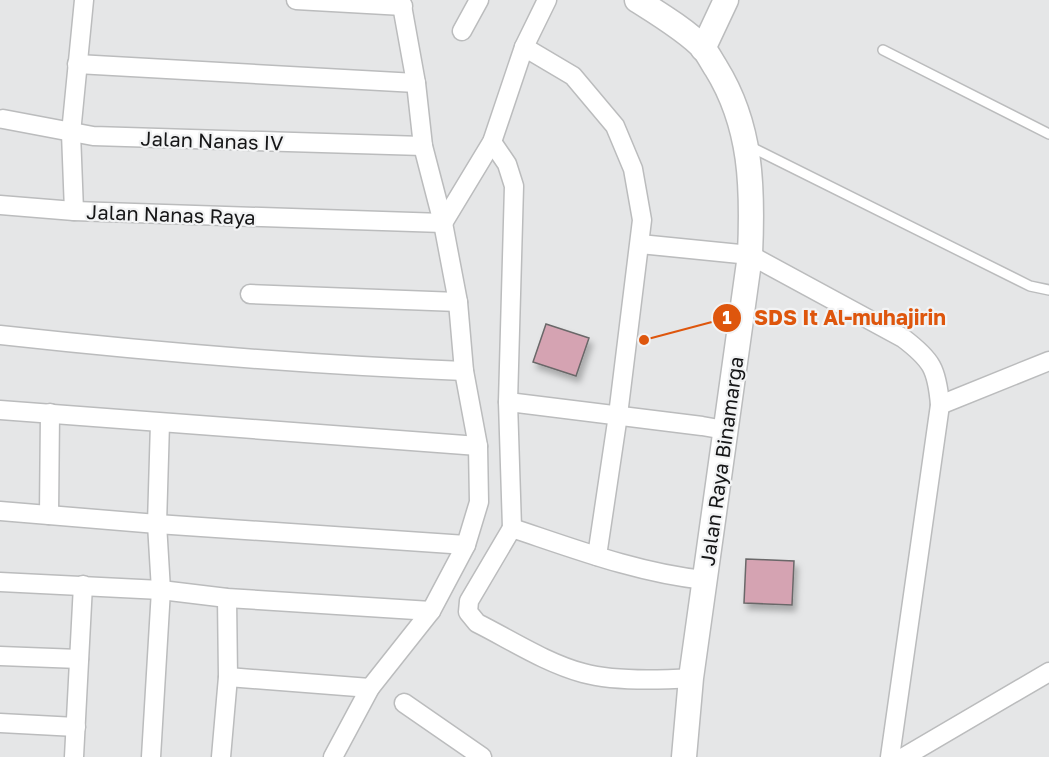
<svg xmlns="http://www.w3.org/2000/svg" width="1049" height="757" font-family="'Golos Text',sans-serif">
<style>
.building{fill:#d5a3b2;stroke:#6a6869;stroke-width:1.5;filter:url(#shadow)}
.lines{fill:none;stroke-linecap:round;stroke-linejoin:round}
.service-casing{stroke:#bbbcbd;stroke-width:12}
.minor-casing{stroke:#bbbcbd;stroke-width:21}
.tertiary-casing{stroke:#bbbcbd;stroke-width:27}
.service{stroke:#fff;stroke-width:9}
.minor{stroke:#fff;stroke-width:18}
.tertiary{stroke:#fff;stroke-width:24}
.labels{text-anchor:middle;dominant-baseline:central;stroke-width:4.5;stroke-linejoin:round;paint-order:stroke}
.street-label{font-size:20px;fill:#161617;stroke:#f2f3f4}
.leader{fill:none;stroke:#de560d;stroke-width:2}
.callout-dot{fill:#de560d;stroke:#f2f3f4;stroke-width:2}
.mark-label{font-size:18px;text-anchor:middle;font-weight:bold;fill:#fff}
.callout-label{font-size:21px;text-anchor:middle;font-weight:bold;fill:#de560d;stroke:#f2f3f4;stroke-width:4.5;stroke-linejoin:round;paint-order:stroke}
</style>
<defs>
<filter id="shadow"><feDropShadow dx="3.5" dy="6" stdDeviation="3" flood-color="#0004"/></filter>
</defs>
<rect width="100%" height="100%" fill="#e5e6e7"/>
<g class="building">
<path d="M546 324 589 338 576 376 533 362Z"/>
<path d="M746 559 794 561 792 605 744 603Z"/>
</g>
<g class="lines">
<g class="service-casing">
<g id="service">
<path d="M883 50 1049 134"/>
<path d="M749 146 1030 286 1049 290"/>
</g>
</g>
<g class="minor-casing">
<g id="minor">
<path d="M296 0 403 6"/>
<path d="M462 31 479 0"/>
<path d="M524 47 573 76 615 126 633 169 642 220 618 415 597 556"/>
<path d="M77 64 416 83"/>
<path d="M3 119 93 136 423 146"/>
<path d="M492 142 507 164 514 186 508 402"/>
<path d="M0 205 74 211 443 223 492 142 524 47 547 0"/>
<path d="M74 211 71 133 84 0"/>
<path d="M640 244 750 255 903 338C932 360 937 369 940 405L890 757"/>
<path d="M250 294 458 302"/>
<path d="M0 335C154 352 309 365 464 371"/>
<path d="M940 405 1049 361"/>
<path d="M0 410 478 446"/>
<path d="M0 511 157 524 466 545"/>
<path d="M49 515 50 413"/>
<path d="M512 528 508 402 702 426 725 430"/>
<path d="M512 528 469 601 468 612 477 623C511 640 546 663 583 673 612 681 660 680 691 678"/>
<path d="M512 528C575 549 638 573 704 580"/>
<path d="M0 582 161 590 227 598 431 611"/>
<path d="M0 656 79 659"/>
<path d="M228 677 370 688"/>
<path d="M404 703 482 757"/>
<path d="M0 723 76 727"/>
<path d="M74 757 83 585"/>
<path d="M151 757 161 590 157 524 160 423"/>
<path d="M221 757 228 677 227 598"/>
<path d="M333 757 370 688 431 611 466 545 479 502 478 446 464 371 458 302 443 223 423 146 416 83 401 0"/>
<path d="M904 757 1049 672"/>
</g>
</g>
<g class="tertiary-casing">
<g id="tertiary">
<path d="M637 0C656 12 689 32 704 49 708 54 712 62 716 68 752 126 753 188 750 255L691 678 684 757"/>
<path d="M703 49 726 0"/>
</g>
</g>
<use href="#service" class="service"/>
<use href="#minor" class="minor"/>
<use href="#tertiary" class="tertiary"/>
</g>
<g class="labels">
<g class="street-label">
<text transform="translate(212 140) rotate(2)">Jalan Nanas IV</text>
<text transform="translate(171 214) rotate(2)">Jalan Nanas Raya</text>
<text transform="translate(721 461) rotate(-82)">Jalan Raya Binamarga</text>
</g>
</g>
<path class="leader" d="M644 340L727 318"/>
<g class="callout-dot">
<circle cx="644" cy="340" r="6"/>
<circle cx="727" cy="318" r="15"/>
</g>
<g class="mark-label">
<text x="727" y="324">1</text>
</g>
<g class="callout-label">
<text x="850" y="325">SDS It Al-muhajirin</text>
</g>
</svg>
